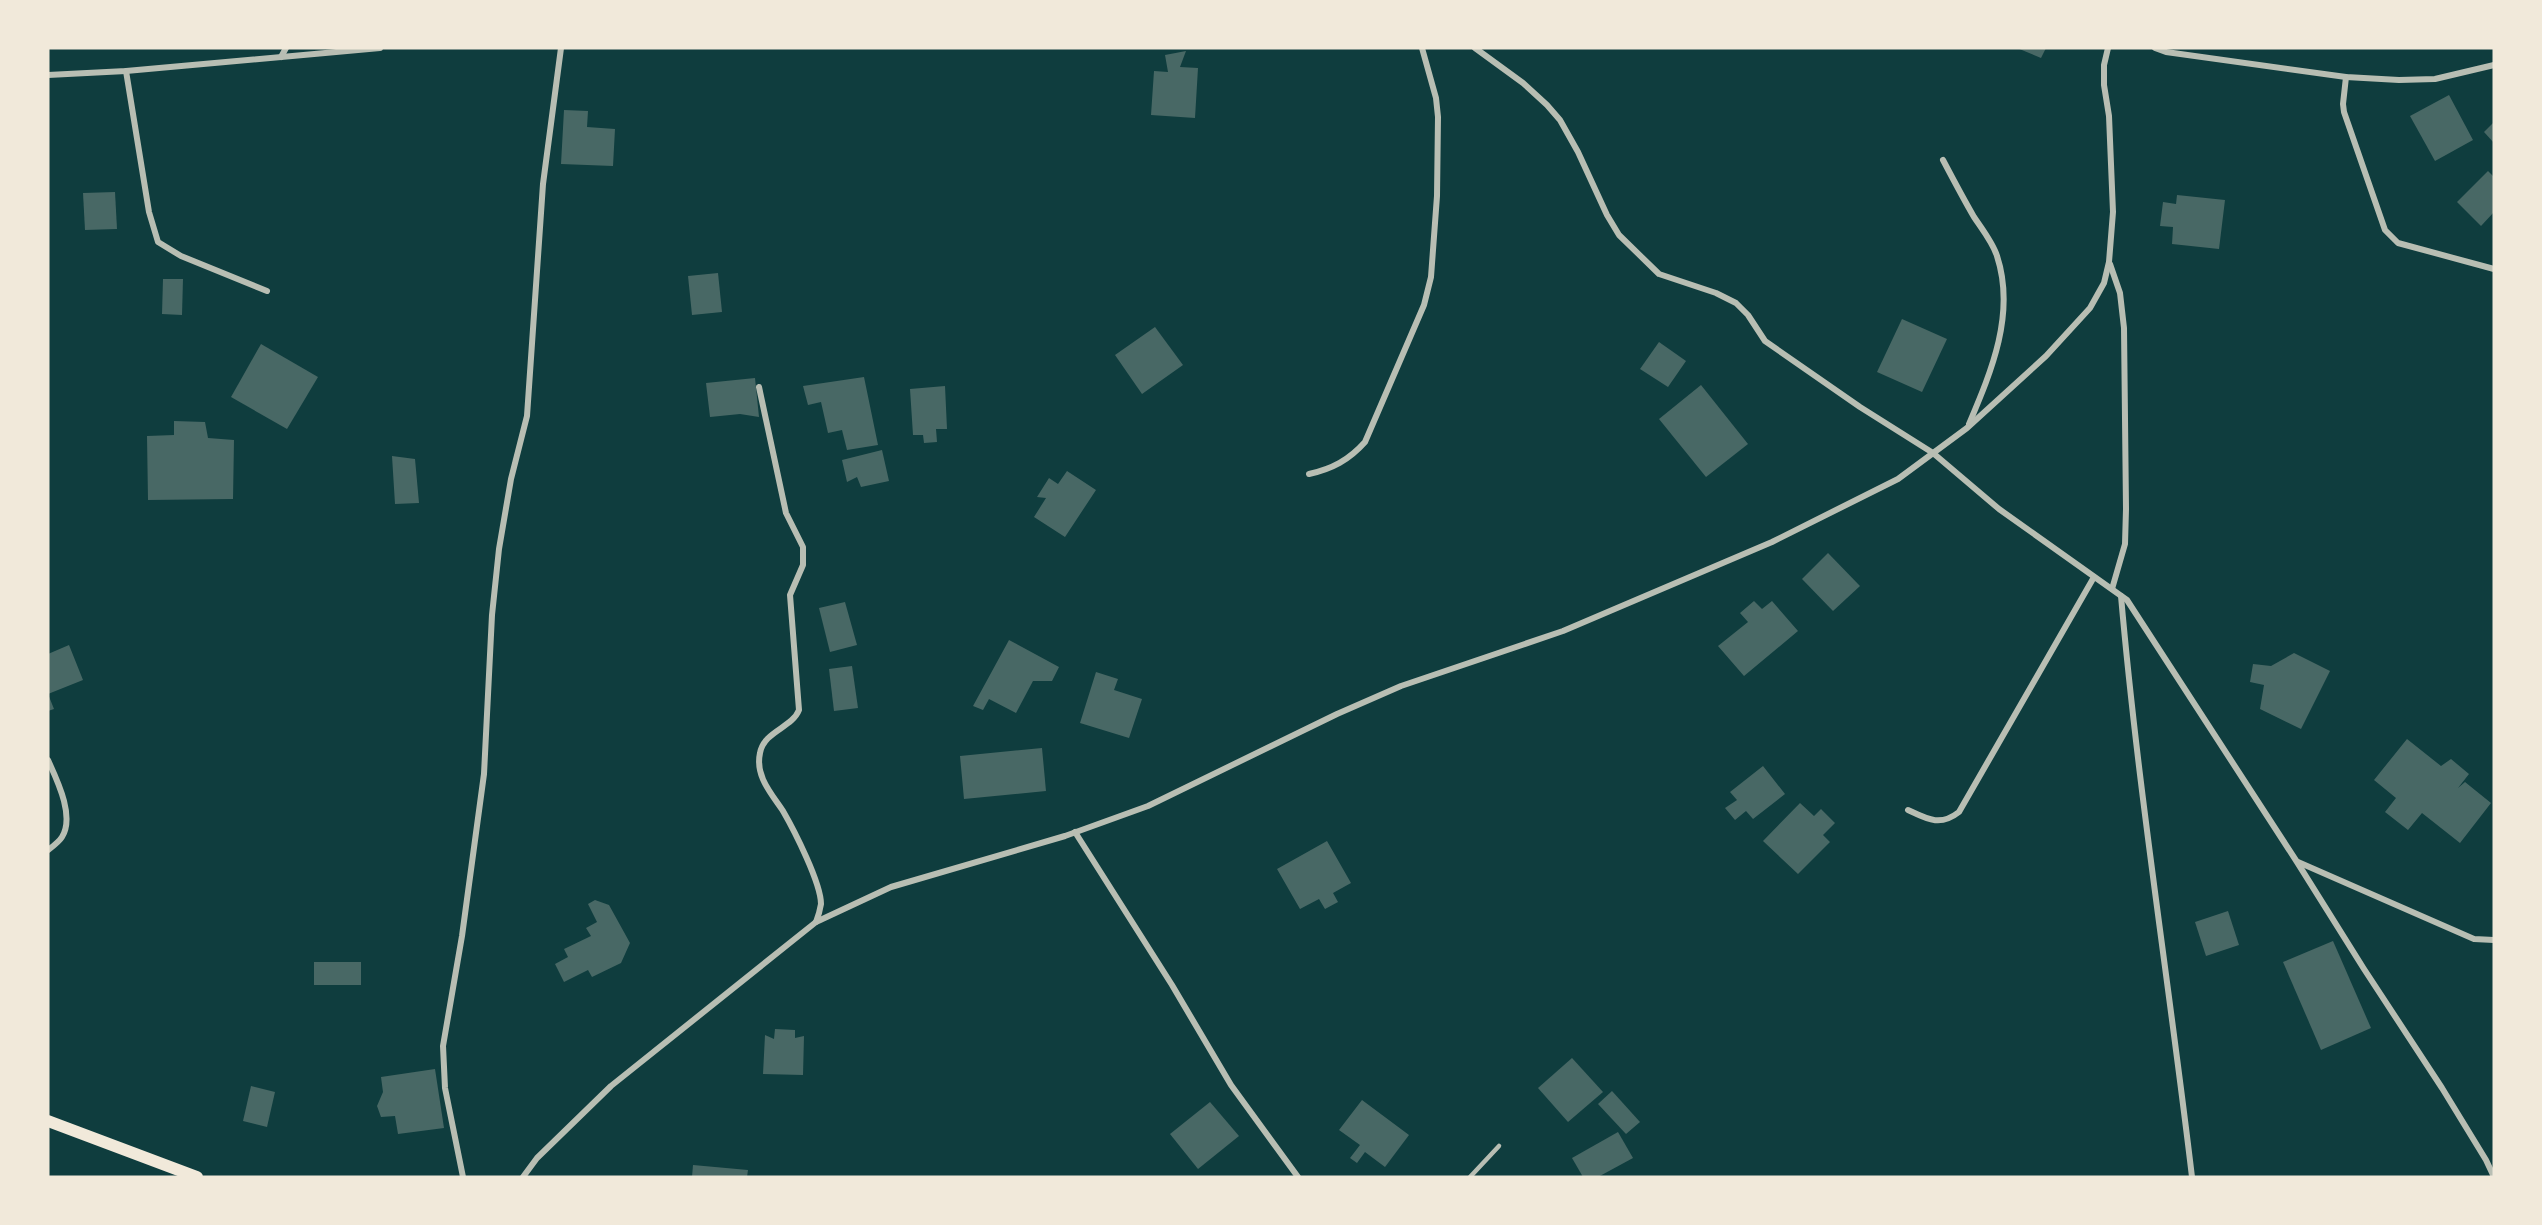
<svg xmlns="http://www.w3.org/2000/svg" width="2542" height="1225" font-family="'Alegreya Sans',sans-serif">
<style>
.building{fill:#486865}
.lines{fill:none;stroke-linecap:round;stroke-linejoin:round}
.service{stroke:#b8beb3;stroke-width:4.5}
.minor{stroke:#b8beb3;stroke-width:6}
.secondary{stroke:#f1e9da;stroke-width:12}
</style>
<rect width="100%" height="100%" fill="#0f3d3e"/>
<g class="building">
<path d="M2017 48H2046L2041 58Z"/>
<path d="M1186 51 1180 67 1198 68 1195 118 1151 115 1154 71 1168 72 1165 55Z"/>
<path d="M2449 95 2473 140 2435 161 2410 116Z"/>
<path d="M564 110 588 111 587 127 615 129 613 166 561 164Z"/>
<path d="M2494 122V143L2484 132Z"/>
<path d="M2488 171 2494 177V212L2481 226 2457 202Z"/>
<path d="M115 192 117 229 85 230 83 193Z"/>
<path d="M2177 195 2225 200 2219 249 2172 244 2173 227 2160 226 2163 202 2176 204Z"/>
<path d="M718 273 722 312 692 315 688 276Z"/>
<path d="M163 279H183L182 315 162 314Z"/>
<path d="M1902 319 1947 339 1922 392 1877 372Z"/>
<path d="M1155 327 1183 365 1142 394 1115 355Z"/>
<path d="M1659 342 1686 361 1668 387 1640 369Z"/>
<path d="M261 344 318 377 287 429 231 397Z"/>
<path d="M864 377 878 445 847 450 842 430 828 433 821 402 808 405 803 386Z"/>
<path d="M755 378 759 417 740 414 710 417 706 383Z"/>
<path d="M1701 385 1748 444 1706 477 1659 419Z"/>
<path d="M945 386 947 429H936L937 442 924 443 923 435H913L910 389Z"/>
<path d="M174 421 205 422 208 438 234 440 233 499 148 500 147 436 174 435Z"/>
<path d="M882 450 889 481 861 487 857 477 847 482 842 460Z"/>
<path d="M392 456 415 459 419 503 395 504Z"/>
<path d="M1067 471 1096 490 1065 537 1034 517 1046 498 1037 497 1049 478 1058 484Z"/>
<path d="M1828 553 1860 586 1833 611 1802 579Z"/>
<path d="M1754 601 1762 609 1772 601 1798 631 1744 676 1718 646 1748 622 1740 613Z"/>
<path d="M845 602 857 645 830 652 819 608Z"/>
<path d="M1009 640 1059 667 1052 681H1033L1016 713 989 699 983 710 973 706Z"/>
<path d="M69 645 83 680 48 694V654Z"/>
<path d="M2294 653 2330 671 2301 729 2260 709 2264 685 2250 682 2253 664 2271 666Z"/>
<path d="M852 666 858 708 834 711 829 669Z"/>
<path d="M1096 672 1118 679 1114 690 1142 699 1129 738 1080 723Z"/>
<path d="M48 694 54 709 48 711Z"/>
<path d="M2407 739 2441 766 2451 759 2469 774 2458 788 2465 782 2491 803 2460 843 2422 813 2408 830 2385 812 2396 798 2374 780Z"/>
<path d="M1042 748 1046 791 964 799 960 756Z"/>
<path d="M1763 766 1785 794 1753 819 1746 811 1735 820 1725 808 1737 800 1730 792Z"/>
<path d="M1800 803 1814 816 1821 809 1835 823 1823 835 1830 842 1798 874 1763 841Z"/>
<path d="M1327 841 1351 883 1333 893 1338 902 1325 909 1319 899 1300 909 1277 869Z"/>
<path d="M595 900 609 905 630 943 621 963 592 977 588 970 564 982 555 964 568 957 564 949 591 936 586 928 597 922 588 904Z"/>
<path d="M2228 911 2239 945 2206 956 2195 922Z"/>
<path d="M2333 941 2371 1028 2321 1050 2283 962Z"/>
<rect x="314" y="962" width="47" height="23"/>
<path d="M775 1029 795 1030V1038L804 1036 803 1075 763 1074 765 1035 774 1039Z"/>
<path d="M1572 1058 1603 1092 1568 1122 1538 1088Z"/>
<path d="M435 1069 444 1128 398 1134 395 1116 381 1117 377 1106 383 1092 381 1077Z"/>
<path d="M251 1086 275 1092 267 1127 243 1121Z"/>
<path d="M1612 1091 1640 1122 1626 1134 1598 1104Z"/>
<path d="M1362 1100 1409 1135 1385 1167 1365 1152 1357 1163 1350 1158 1360 1145 1339 1130Z"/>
<path d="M1210 1102 1239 1136 1198 1169 1170 1134Z"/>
<path d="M1618 1132 1633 1158 1598 1177H1583L1572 1158Z"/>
<path d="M693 1165 748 1170 747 1177H692Z"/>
</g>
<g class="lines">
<path class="service" d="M1470 1177 1499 1146"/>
<g class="minor">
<path d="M1475 48 1523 83 1547 105 1560 120 1578 152 1607 215 1619 235 1659 274 1716 293 1736 303 1748 315 1765 341 1860 407 1933 453 1999 509 2127 600 2297 862 2364 969 2442 1088 2486 1160 2494 1177"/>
<path d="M2155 48 2166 52 2346 77 2399 80 2435 79 2494 65"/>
<path d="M281 57 286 48"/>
<path d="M126 71 149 212 158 242 181 256 267 291"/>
<path d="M48 75 126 71 380 48"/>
<path d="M2346 77 2343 104 2344 112 2385 230 2398 243 2494 269"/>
<path d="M1943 160C1953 179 1963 198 1974 217 1982 229 1993 243 1997 256 2016 314 1991 372 1969 424"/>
<path d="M2110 264 2120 293 2124 328 2126 509 2125 544 2112 589"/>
<path d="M1309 474C1332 469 1349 460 1365 442L1424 305 1431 277 1437 196 1438 117 1436 98 1422 48"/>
<path d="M2121 596C2138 790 2169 983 2192 1177"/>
<path d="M48 760C57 780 75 816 62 837 59 842 52 847 48 850"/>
<path d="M1908 810C1927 819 1940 827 1959 812L2094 577"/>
<path d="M1075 832 1172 985 1231 1085 1298 1177"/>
<path d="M2298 862 2474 939 2494 940"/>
<path d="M816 922 891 887 1065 836 1148 806 1337 714 1401 686 1563 631 1772 542 1898 479 1967 428 2046 356 2090 308 2104 283 2109 262 2113 212 2109 116 2104 85V65L2108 48"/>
<path d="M463 1177 445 1088 443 1046 462 936 484 774 492 615 499 549 511 479 527 416 543 184 561 48"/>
<path d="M523 1177 537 1158 611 1086 816 922C818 917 820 910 821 904 821 883 794 830 783 811 771 793 755 776 760 753 764 731 792 728 799 710L790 595 803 565V547L786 513 759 387"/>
</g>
<path class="secondary" d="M48 1121 197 1177"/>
</g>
<rect width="2542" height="1225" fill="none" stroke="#f1e9da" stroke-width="99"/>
</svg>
